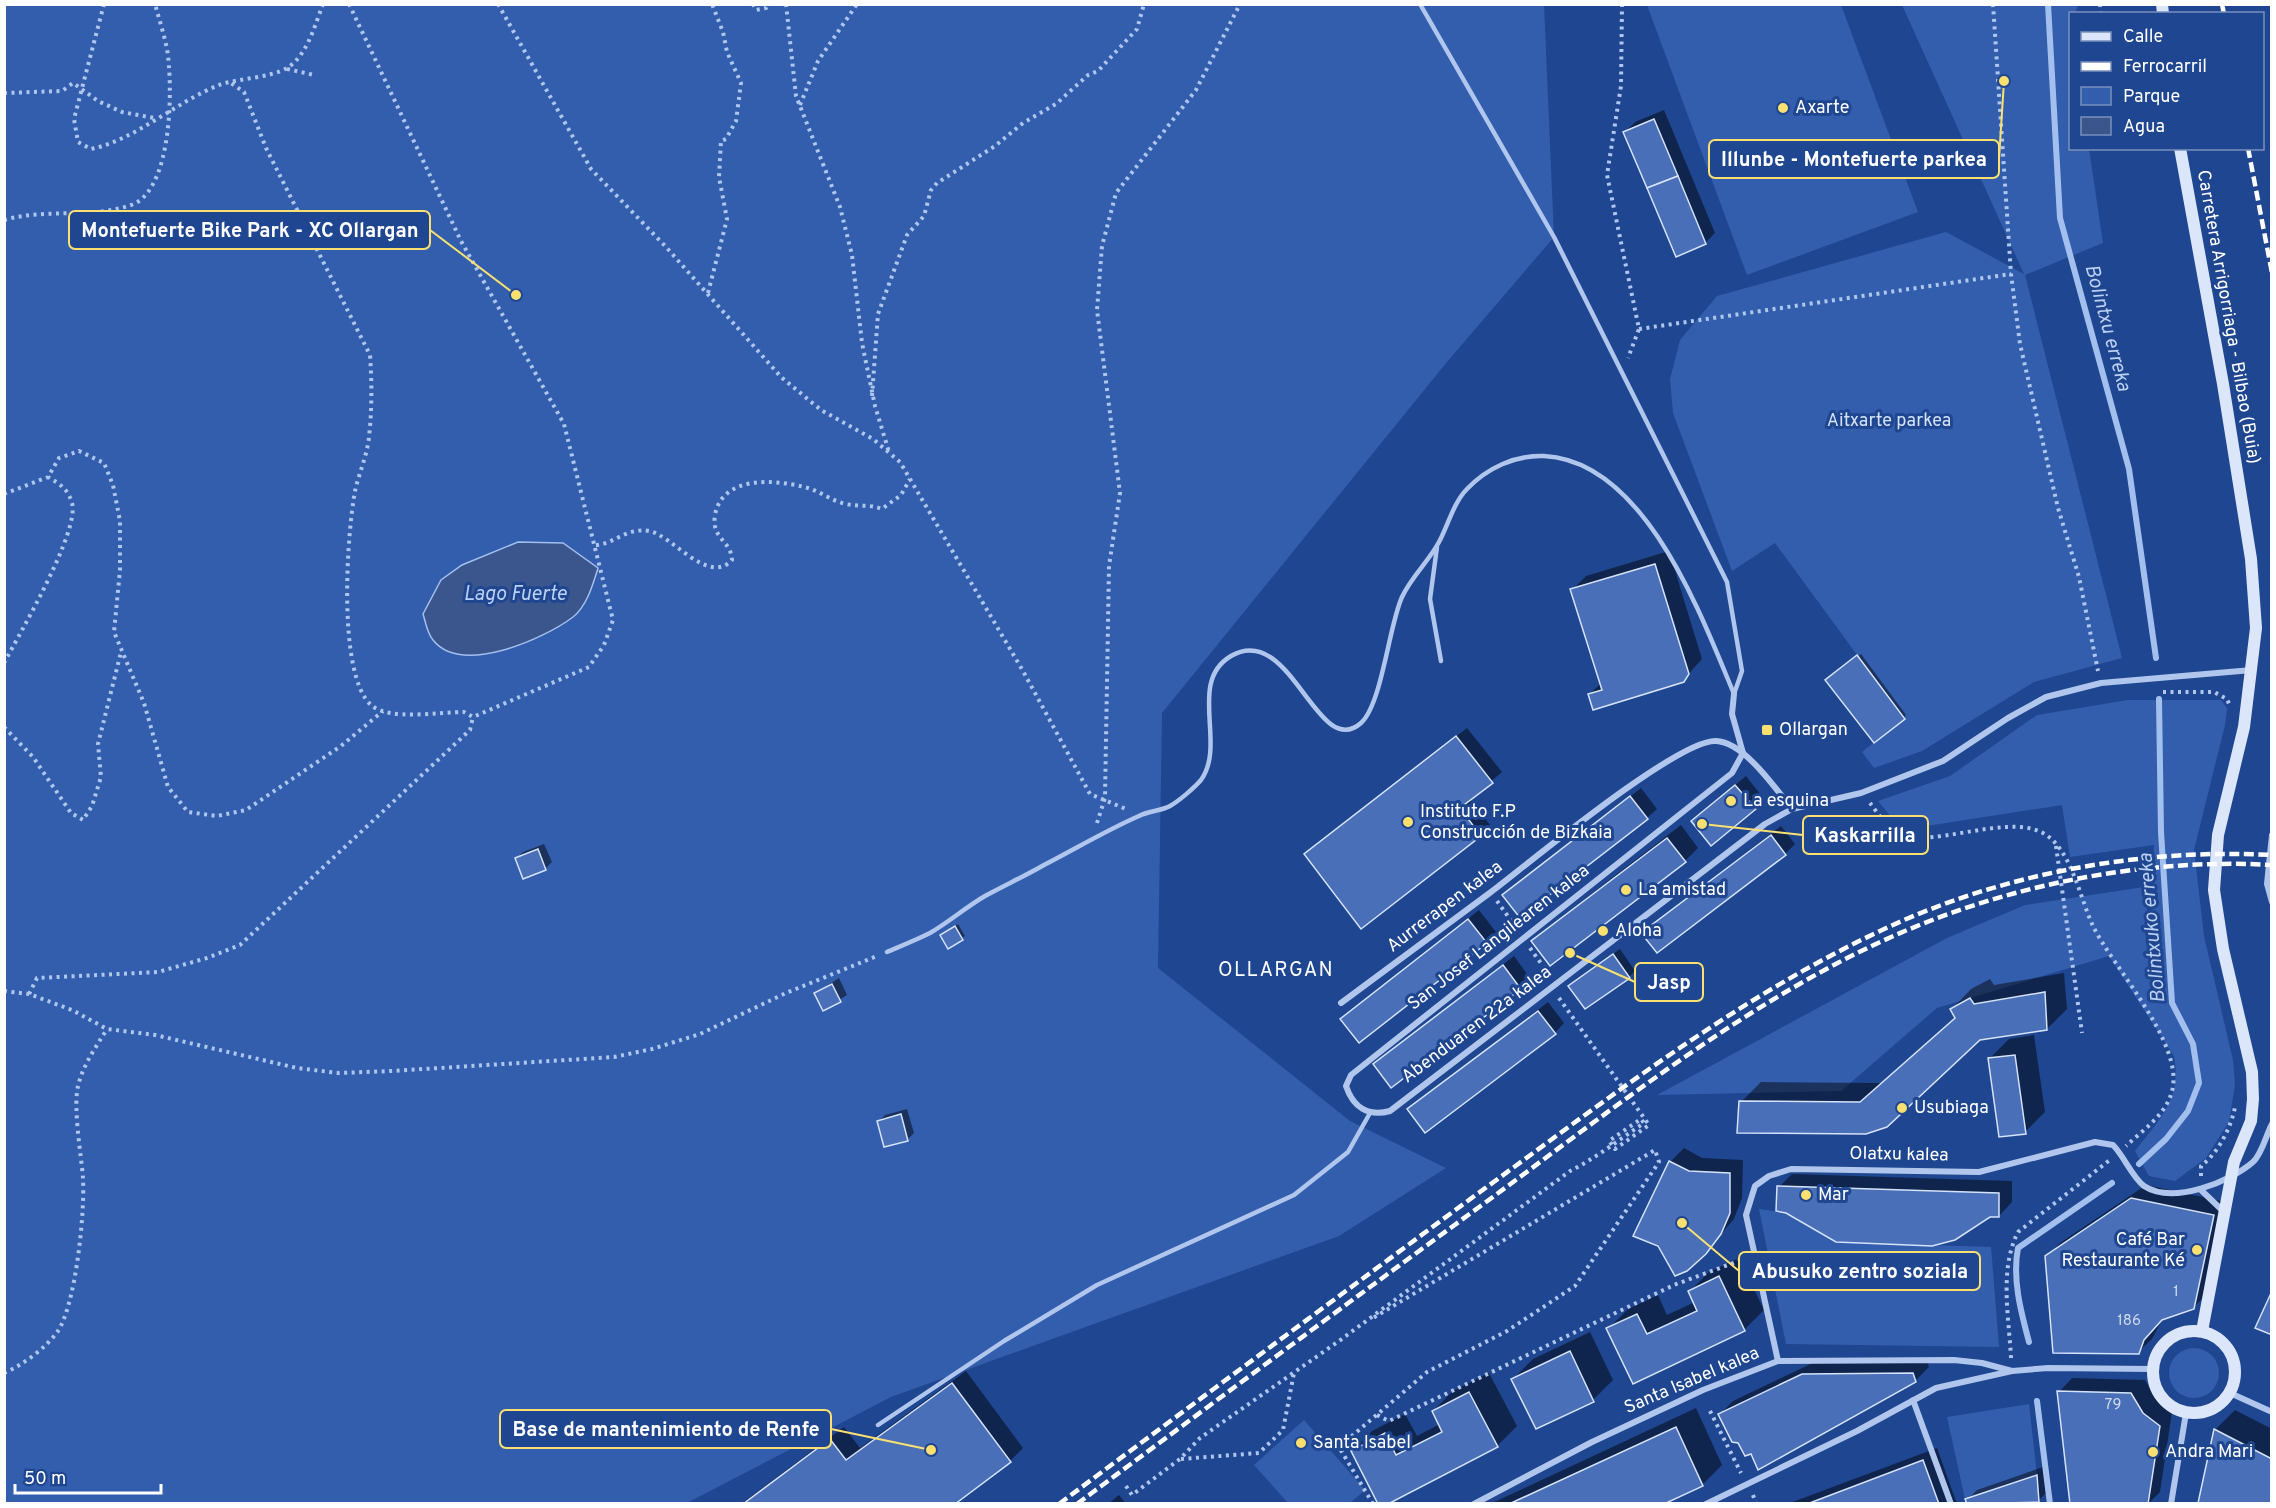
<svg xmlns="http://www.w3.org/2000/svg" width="2276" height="1508" font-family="Overpass,sans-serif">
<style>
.green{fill:#335eae}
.water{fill:#3b568c;stroke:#a3bfee;stroke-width:1.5}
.shadow{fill:#0007}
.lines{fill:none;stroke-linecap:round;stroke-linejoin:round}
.stream{stroke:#a3bfee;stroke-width:6}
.building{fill:#486fb8;stroke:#d5e2f9;stroke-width:1.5}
.path{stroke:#b0c6ed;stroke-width:4;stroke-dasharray:3 4.5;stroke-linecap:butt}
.lane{stroke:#b0c6ed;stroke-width:4.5}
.street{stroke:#b0c6ed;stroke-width:6}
.secondary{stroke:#dce6fa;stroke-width:12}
.rail{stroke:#fff;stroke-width:4.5;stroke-dasharray:10 4.5;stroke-linecap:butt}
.poi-dot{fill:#fbe070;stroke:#1f4690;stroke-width:2}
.labels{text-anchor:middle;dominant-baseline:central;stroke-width:6;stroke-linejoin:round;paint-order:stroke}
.number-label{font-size:15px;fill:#d1dbed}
.poi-label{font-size:18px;fill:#fff;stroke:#1f4690;text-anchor:start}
.street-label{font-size:18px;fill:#fff;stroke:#1f4690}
.park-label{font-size:18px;fill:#d5e2f9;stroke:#1f4690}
.water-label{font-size:20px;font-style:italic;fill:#bcd0f4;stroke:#1f4690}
.neighbourhood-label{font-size:20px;letter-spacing:1.5px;fill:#fff;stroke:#1f4690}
.leader{fill:none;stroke:#fbe070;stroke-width:2}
.callout-dot{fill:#fbe070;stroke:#1f4690;stroke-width:2}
.callout{fill:#1f4690;stroke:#fbe070;stroke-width:2}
.callout-label{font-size:20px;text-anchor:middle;font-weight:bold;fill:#fff}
</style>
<rect width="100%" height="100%" fill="#1f4690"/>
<g class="green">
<path d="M4 5H1544L1554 237 1447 362 1162 713 1158 968 1350 1121 1446 1168 1339 1236 891 1397 687 1503H5Z"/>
<path d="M1647 5H1841L1918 212 1747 275Z"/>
<path d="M1902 5H2078L2075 13 2070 14V148L2089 149 2103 243 2025 275 2122 658 2034 682 1922 751 1874 768 1862 752 1904 719 1775 543 1732 571 1673 413 1670 379 1680 340 1717 296 1946 232 2024 274Z"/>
<path d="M2128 700H2221L2227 708 2225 725 2194 850 2204 936 2233 1060 2235 1085 2229 1122 2206 1158 2175 1181 2149 1176 2135 1151C2160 1119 2182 1099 2174 1056L2109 956 1937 1008 1841 1091 1657 1095 1947 938 2025 905 2144 887 2150 932 2154 845 2070 857 2062 805 1914 828 1898 825 1878 801 1950 776 2037 715Z"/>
<path d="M1759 1209 1786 1213 1836 1242 1991 1247 1999 1347 1786 1344Z"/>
<circle cx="2194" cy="1373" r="25"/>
<path d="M2029 1404 2037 1475 1965 1499 1947 1417Z"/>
<path d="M1304 1420 1365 1490 1350 1503H1288L1254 1465Z"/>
</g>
<path class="water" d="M518 542 563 543 598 568C593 584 587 606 573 617 544 639 461 676 433 640 427 633 426 623 423 614L441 580 462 565Z"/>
<g class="shadow">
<path d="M1664 110 1715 233 1705 243 1625 132 1635 122Z"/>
<path d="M1669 551 1702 659 1683 680 1589 695 1601 683 1572 590 1586 576Z"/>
<path d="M1861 654 1906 715 1904 718 1830 678Z"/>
<path d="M1467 728 1502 772 1470 799 1490 825 1362 926 1306 854Z"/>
<path d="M1746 776 1764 799 1755 808 1703 812Z"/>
<path d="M1641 788 1657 809 1647 818 1504 895Z"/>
<path d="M1681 825 1698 848 1685 861 1533 941 1547 928Z"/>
<path d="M1781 826 1795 844 1785 854 1643 933Z"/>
<path d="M544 844 552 862 545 869 524 877 516 859 523 852Z"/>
<path d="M1479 910 1496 932 1486 942 1342 1020Z"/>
<path d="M958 924 965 936 949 947 941 935Z"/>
<path d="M1620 949 1635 971 1629 977 1570 986Z"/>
<path d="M1514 956 1530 978 1391 1086 1374 1064Z"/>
<path d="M2064 973 2067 1009 2047 1029 1980 1039 1887 1126 1741 1102 1761 1082 1881 1083 1956 1016 1952 1009 1971 989 1990 979 1994 985Z"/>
<path d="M839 978 847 995 824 1009 816 993Z"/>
<path d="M1548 1002 1564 1023 1555 1033 1409 1109Z"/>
<path d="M2034 1035 2045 1112 2025 1132 1989 1059 2009 1039Z"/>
<path d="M907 1109 914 1133 908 1139 885 1145 879 1121 885 1115Z"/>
<path d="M1684 1148 1702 1158 1743 1160 1742 1198 1734 1219 1705 1253 1659 1245 1635 1235 1670 1162Z"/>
<path d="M1792 1174 2012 1181V1202L1999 1216 1779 1187Z"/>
<path d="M2146 1185 2226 1202 2207 1294 2193 1308 2163 1318 2152 1339 2138 1352 2047 1257 2060 1243Z"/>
<path d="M1739 1258 1764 1310 1744 1330 1634 1382 1608 1329 1628 1309 1658 1295 1667 1315 1695 1302 1689 1292 1709 1272Z"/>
<path d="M1590 1332 1613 1380 1593 1400 1536 1427 1513 1379 1533 1359Z"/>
<path d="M1927 1360 1929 1367 1915 1381 1751 1452 1720 1414 1733 1401 1817 1361Z"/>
<path d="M966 1371 1023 1448 1010 1461 953 1504H741L844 1427 860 1448Z"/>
<path d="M1489 1373 1517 1426 1497 1446 1385 1504 1352 1451 1372 1431 1405 1414 1417 1436 1440 1424 1433 1411 1453 1391Z"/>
<path d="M2072 1378 2145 1380 2156 1399 2172 1412 2160 1492 2148 1504H2072L2059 1392Z"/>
<path d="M1696 1408 1722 1465 1702 1485 1660 1504H1490Z"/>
<path d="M2235 1410 2272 1429V1504L2200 1501 2215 1430Z"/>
<path d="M1937 1448 1957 1504H1787Z"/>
<path d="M2046 1466 2048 1491 2038 1501 2031 1504H1968L1967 1500 1977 1490Z"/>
<path d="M1119 1495 1126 1504H1108Z"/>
</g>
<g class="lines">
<g class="stream">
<path d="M2048 4 2060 218 2129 469 2156 658"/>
<path d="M2139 1164 2166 1139 2188 1111 2199 1083 2193 1044 2172 1003 2161 832 2159 699"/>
<path d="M2029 1342C2021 1312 2012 1279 2018 1248L2112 1183"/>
<path d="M2037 1401 2050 1504"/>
</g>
</g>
<g class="building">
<path d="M1654 119 1678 176 1647 188 1623 132Z"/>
<path d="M1678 176 1706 244 1676 257 1647 188Z"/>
<path d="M1655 564 1689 674 1684 682 1593 710 1588 694 1602 690 1570 589Z"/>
<path d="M1857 655 1905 719 1874 743 1825 680Z"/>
<path d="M1456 736 1493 783 1460 808 1481 836 1361 929 1304 854Z"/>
<path d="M1735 785 1756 809 1711 846 1691 821Z"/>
<path d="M1630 796 1648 819 1520 918 1502 895Z"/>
<path d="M1771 835 1786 855 1657 953 1641 933Z"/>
<path d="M1667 838 1686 862 1550 966 1531 941Z"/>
<path d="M538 849 546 870 523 879 515 858Z"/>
<path d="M1468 919 1487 943 1359 1043 1340 1019Z"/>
<path d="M955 926 963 940 948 949 940 935Z"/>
<path d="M1613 954 1630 978 1585 1009 1568 986Z"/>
<path d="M1503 965 1521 989 1391 1088 1373 1064Z"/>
<path d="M832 984 841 1002 823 1011 814 993Z"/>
<path d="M2045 992 2047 1030 1980 1040 1887 1127 1866 1134 1737 1133 1739 1101 1860 1102 1955 1018 1950 1009 1970 998 1974 1004Z"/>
<path d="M1538 1011 1556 1034 1425 1133 1407 1109Z"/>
<path d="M2015 1055 2026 1134 1999 1137 1988 1058Z"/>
<path d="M901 1114 908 1141 884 1147 877 1121Z"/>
<path d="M1669 1161 1689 1171 1730 1173V1213L1721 1234 1706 1254 1687 1271 1675 1276 1658 1246 1633 1236Z"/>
<path d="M1777 1186 1999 1193V1217H1990L1955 1240 1932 1246 1836 1242 1786 1213 1776 1211Z"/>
<path d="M2131 1198 2214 1215 2194 1309 2162 1320 2144 1340 2139 1354 2053 1353 2045 1256Z"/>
<path d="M1719 1276 1745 1331 1633 1384 1606 1328 1637 1314 1647 1334 1697 1311 1688 1291Z"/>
<path d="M2272 1291V1335L2255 1328Z"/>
<path d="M1570 1351 1594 1402 1536 1429 1511 1379Z"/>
<path d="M1913 1373 1916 1382 1758 1470 1751 1454 1745 1456 1738 1443 1732 1442 1718 1414 1802 1374Z"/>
<path d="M952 1383 1011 1462 955 1504H743L830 1439 846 1460Z"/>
<path d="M2057 1391 2131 1393 2143 1413 2160 1426 2148 1504H2070Z"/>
<path d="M1469 1392 1498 1447 1388 1504H1378L1351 1451 1385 1433 1396 1455 1442 1432 1432 1411Z"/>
<path d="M1676 1427 1703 1486 1664 1504H1509Z"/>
<path d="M2214 1429 2272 1459V1504L2198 1503Z"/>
<path d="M1923 1460 1939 1504H1807Z"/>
<path d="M2037 1475 2039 1502 1967 1504 1965 1499Z"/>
</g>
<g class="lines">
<g class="path">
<path d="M104 4 74 119 78 142 91 149C135 140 176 102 219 85 239 78 270 78 287 68 307 56 315 25 323 4"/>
<path d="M349 4 461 241 564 424 613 620 604 645 589 667 473 717"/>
<path d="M498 4 591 169 666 247 781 377 821 410 873 439 900 462 1023 671 1090 794 1126 809"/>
<path d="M753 4 756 10 766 8 768 4"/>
<path d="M786 4 796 96 840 207 852 255 862 343 875 406 889 452"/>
<path d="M1622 4 1621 86 1607 175 1639 329 1628 358"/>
<path d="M1993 4 2011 274 2020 344 2058 508 2079 577 2098 671"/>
<path d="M2100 4 2101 14"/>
<path d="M287 69 314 75"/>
<path d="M4 93 62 91 73 83 98 101 122 112 154 118"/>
<path d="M800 105 818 61 857 4"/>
<path d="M4 220C46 208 91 219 131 205 173 191 173 85 167 49 164 34 159 19 155 4"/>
<path d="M708 293 727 219 719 177 721 141 726 139 736 121 741 83 727 52 723 32 712 4"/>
<path d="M1639 329 2011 274"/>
<path d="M872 396 878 314 907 235 924 216 931 190 937 183 995 146 1023 123 1056 104 1088 75 1098 71 1137 29 1144 4"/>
<path d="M4 494 48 477 59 458 79 451 104 463 113 485 120 521V570L114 632 144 703 168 787 188 812 217 816 246 810 341 746 383 711"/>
<path d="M596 545C614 544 627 527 649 531 672 535 708 586 732 560 731 540 711 539 715 515 722 476 773 479 804 487 819 490 831 501 846 504 859 507 870 504 882 509L901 495 910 479"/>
<path d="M4 663C20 633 80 531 72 503 68 489 60 484 48 477"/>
<path d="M2163 692H2214L2227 699 2230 706"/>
<path d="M4 727 33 757 71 813 83 820 92 806 101 777 98 744 121 652"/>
<path d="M1870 803C1877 812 1887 828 1897 833 1927 850 2004 814 2041 832 2071 846 2080 899 2093 926 2112 966 2185 1044 2172 1091 2166 1115 2143 1130 2126 1146"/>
<path d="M1097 823 1105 798 1109 566 1120 493 1097 310 1102 246 1116 193 1196 90 1240 4"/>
<path d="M2056 846 2082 1033"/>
<path d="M1497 901 1517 929"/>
<path d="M1530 948 1550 976"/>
<path d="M4 991 29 994 72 1010 107 1029 155 1035 297 1068 338 1073 392 1071 614 1057 652 1049 700 1034 786 993 877 956"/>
<path d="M29 994 37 978 158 972 207 958 240 945 470 730 473 717 464 712C439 712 389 721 371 705 337 674 347 534 355 491 359 473 367 456 369 437 372 410 372 383 370 355L266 148 244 92 231 83"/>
<path d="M2201 1176V1166C2218 1153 2231 1128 2235 1107"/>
<path d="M2011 1358C2009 1317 1999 1269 2018 1232L2111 1159"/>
<path d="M4 1373C23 1365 47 1347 58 1331 76 1303 85 1212 83 1178 81 1153 73 1109 78 1086 83 1065 96 1047 107 1029"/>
<path d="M1710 1411 1741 1473"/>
<path d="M1377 1415 1389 1421 1674 1285 1744 1259"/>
<path d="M1181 1459 1259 1453 1283 1430 1294 1373"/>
<path d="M1126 1486 1132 1495 1180 1459 1200 1438 1339 1341 1570 1171C1596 1158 1620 1139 1644 1123L1641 1119 1609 1141 1615 1149 1649 1125 1559 998 1562 996"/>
<path d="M1753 1495 1756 1504"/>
<path d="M1373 1504 1339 1447 1427 1372 1507 1331 1575 1286 1659 1162 1655 1150 1373 1318"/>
</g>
<g class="lane">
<path d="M1420 4 1554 237 1727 582 1742 671 1734 694"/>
<path d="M1437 547 1430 599 1441 661"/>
<path d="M887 952C901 946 916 940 930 933 949 922 966 907 985 896 1005 885 1025 876 1044 865 1075 849 1107 830 1139 816 1148 811 1161 811 1170 806 1179 801 1194 788 1201 780 1227 744 1187 682 1231 656 1291 621 1317 762 1361 723 1382 704 1389 625 1402 597 1411 577 1429 561 1439 542 1448 525 1454 502 1467 489 1487 468 1515 455 1544 456 1645 461 1701 615 1734 694"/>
<path d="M878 1425 1004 1341 1097 1285 1294 1195 1348 1152 1370 1113"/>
</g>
<g class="street">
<path d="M1734 694 1732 714 1743 753"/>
<path d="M1743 753 1732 773 1351 1075 1346 1086C1353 1107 1368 1117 1390 1111L1765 824 1792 809 1861 793 1943 761 2008 718 2046 697 2101 683 2252 670"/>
<path d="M2272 835 2267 884 2272 902"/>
<path d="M1341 1003C1391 966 1441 929 1491 892 1528 864 1678 739 1716 741 1744 742 1775 788 1792 809"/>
<path d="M2201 1190 2224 1212"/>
<path d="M1778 1361 1746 1215 1755 1186 1769 1176 1791 1169 1979 1172 2095 1142 2113 1145C2124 1156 2132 1177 2144 1186 2173 1205 2230 1182 2253 1162 2262 1154 2266 1135 2272 1124"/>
<path d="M2230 1393 2272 1412"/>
<path d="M1913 1400 1951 1504"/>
<path d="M1474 1504 1592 1442 1703 1390 1778 1361 1954 1360 1982 1363 2012 1371"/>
<path d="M1706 1504 1857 1431 1936 1388 2012 1371 2048 1368 2152 1369"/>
<path d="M2171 1504 2186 1413"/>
</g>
<g class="secondary">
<path d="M2162 4 2163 14"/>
<path d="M2180 148 2223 384 2251 559 2256 628 2244 727 2218 835 2214 890 2223 949 2252 1072 2253 1099 2251 1121 2234 1162 2202 1331"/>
<circle cx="2194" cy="1372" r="41"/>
</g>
<g class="rail">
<path d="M2222 4 2224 14"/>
<path d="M2248 148 2272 273"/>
<path d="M1059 1504C1197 1401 1335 1299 1473 1197 1604 1102 1733 1000 1880 931 1999 874 2140 848 2272 855"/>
<path d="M1077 1504C1213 1403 1349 1302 1486 1202 1616 1107 1756 994 1905 931 2018 883 2149 858 2272 865"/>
</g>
</g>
<g class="poi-dot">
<circle cx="1783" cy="108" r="6"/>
<rect x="1761" y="724" width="12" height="12" rx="3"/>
<circle cx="1731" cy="801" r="6"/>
<circle cx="1408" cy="822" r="6"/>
<circle cx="1626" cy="890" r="6"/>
<circle cx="1603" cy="931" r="6"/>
<circle cx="1902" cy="1108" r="6"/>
<circle cx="1806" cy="1195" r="6"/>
<circle cx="2197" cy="1250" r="6"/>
<circle cx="1301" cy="1443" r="6"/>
<circle cx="2153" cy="1452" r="6"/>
</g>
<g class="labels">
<g class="number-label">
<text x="2176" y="1292">1</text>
<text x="2129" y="1321">186</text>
<text x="2113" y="1405">79</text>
</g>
<g class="poi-label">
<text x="1795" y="108">Axarte</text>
<text x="1779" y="730">Ollargan</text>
<text x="1743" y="801">La esquina</text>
<text x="1420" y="812">Instituto F.P<tspan x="1420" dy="21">Construcción de Bizkaia</tspan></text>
<text x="1638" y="890">La amistad</text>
<text x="1615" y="931">Aloha</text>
<text x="1914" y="1108">Usubiaga</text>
<text x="1818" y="1195">Mar</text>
<text x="2185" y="1240" text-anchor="end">Café Bar<tspan x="2185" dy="21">Restaurante Ké</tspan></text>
<text x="1313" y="1443">Santa Isabel</text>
<text x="2165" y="1452">Andra Mari</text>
</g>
<g class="street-label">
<text transform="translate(2228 317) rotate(80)">Carretera Arrigorriaga - Bilbao (Buia)</text>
<text transform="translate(1445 907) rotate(-37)">Aurrerapen kalea</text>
<text transform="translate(1499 938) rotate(-38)">San Josef Langilearen kalea</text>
<text transform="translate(1477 1025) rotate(-37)">Abenduaren 22a kalea</text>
<text transform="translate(1899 1155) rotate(1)">Olatxu kalea</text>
<text transform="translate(1692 1381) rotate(-23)">Santa Isabel kalea</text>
</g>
<g class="park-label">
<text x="1889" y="421">Aitxarte parkea</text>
</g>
<g class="water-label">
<text transform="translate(2107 328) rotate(75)">Bolintxu erreka</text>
<text x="515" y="595">Lago Fuerte</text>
<text transform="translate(2153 928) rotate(-95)">Bolintxuko erreka</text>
</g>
<g class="neighbourhood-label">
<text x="1276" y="971">OLLARGAN</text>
</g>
</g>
<path class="leader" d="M2004 81L1999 159M516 295L430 230M1702 824L1803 835M1570 953L1635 982M1682 1223L1739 1271M931 1450L831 1429"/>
<g class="callout-dot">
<circle cx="2004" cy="81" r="6"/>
<circle cx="516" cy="295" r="6"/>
<circle cx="1702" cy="824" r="6"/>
<circle cx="1570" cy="953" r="6"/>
<circle cx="1682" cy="1223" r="6"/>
<circle cx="931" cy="1450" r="6"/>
</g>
<g class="callout">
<rect x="1709" y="140" width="290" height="38" rx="6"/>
<rect x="69" y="211" width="361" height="38" rx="6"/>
<rect x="1803" y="816" width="125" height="38" rx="6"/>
<rect x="1635" y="963" width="68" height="38" rx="6"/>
<rect x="1739" y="1252" width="241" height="38" rx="6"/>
<rect x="500" y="1410" width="331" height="38" rx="6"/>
</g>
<g class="callout-label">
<text x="1854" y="166">Illunbe - Montefuerte parkea</text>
<text x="250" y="237">Montefuerte Bike Park - XC Ollargan</text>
<text x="1865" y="842">Kaskarrilla</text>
<text x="1669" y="989">Jasp</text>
<text x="1860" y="1278">Abusuko zentro soziala</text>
<text x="666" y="1436">Base de mantenimiento de Renfe</text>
</g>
<rect width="2276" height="1508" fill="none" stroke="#ffffff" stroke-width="12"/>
<rect x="2069" y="12" width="195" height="138" fill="#1f4690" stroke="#7990bc" stroke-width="1.5"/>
<rect x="2081" y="32" width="30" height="9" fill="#dce6fa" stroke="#7990bc" stroke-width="1.5"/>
<text x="2123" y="42" font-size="18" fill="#ffffff">Calle</text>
<rect x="2081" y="62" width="30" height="9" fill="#ffffff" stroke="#7990bc" stroke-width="1.5"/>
<text x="2123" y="72" font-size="18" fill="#ffffff">Ferrocarril</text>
<rect x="2081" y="87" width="30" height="18" fill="#335eae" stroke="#7990bc" stroke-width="1.5"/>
<text x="2123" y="102" font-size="18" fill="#ffffff">Parque</text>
<rect x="2081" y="117" width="30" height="18" fill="#3b568c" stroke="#7990bc" stroke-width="1.5"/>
<text x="2123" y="132" font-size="18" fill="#ffffff">Agua</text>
<path d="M15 1484v9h146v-9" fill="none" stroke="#ffffff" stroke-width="3"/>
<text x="24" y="1484" font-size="18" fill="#ffffff" stroke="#1f4690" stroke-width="4.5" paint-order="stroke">50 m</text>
</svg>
